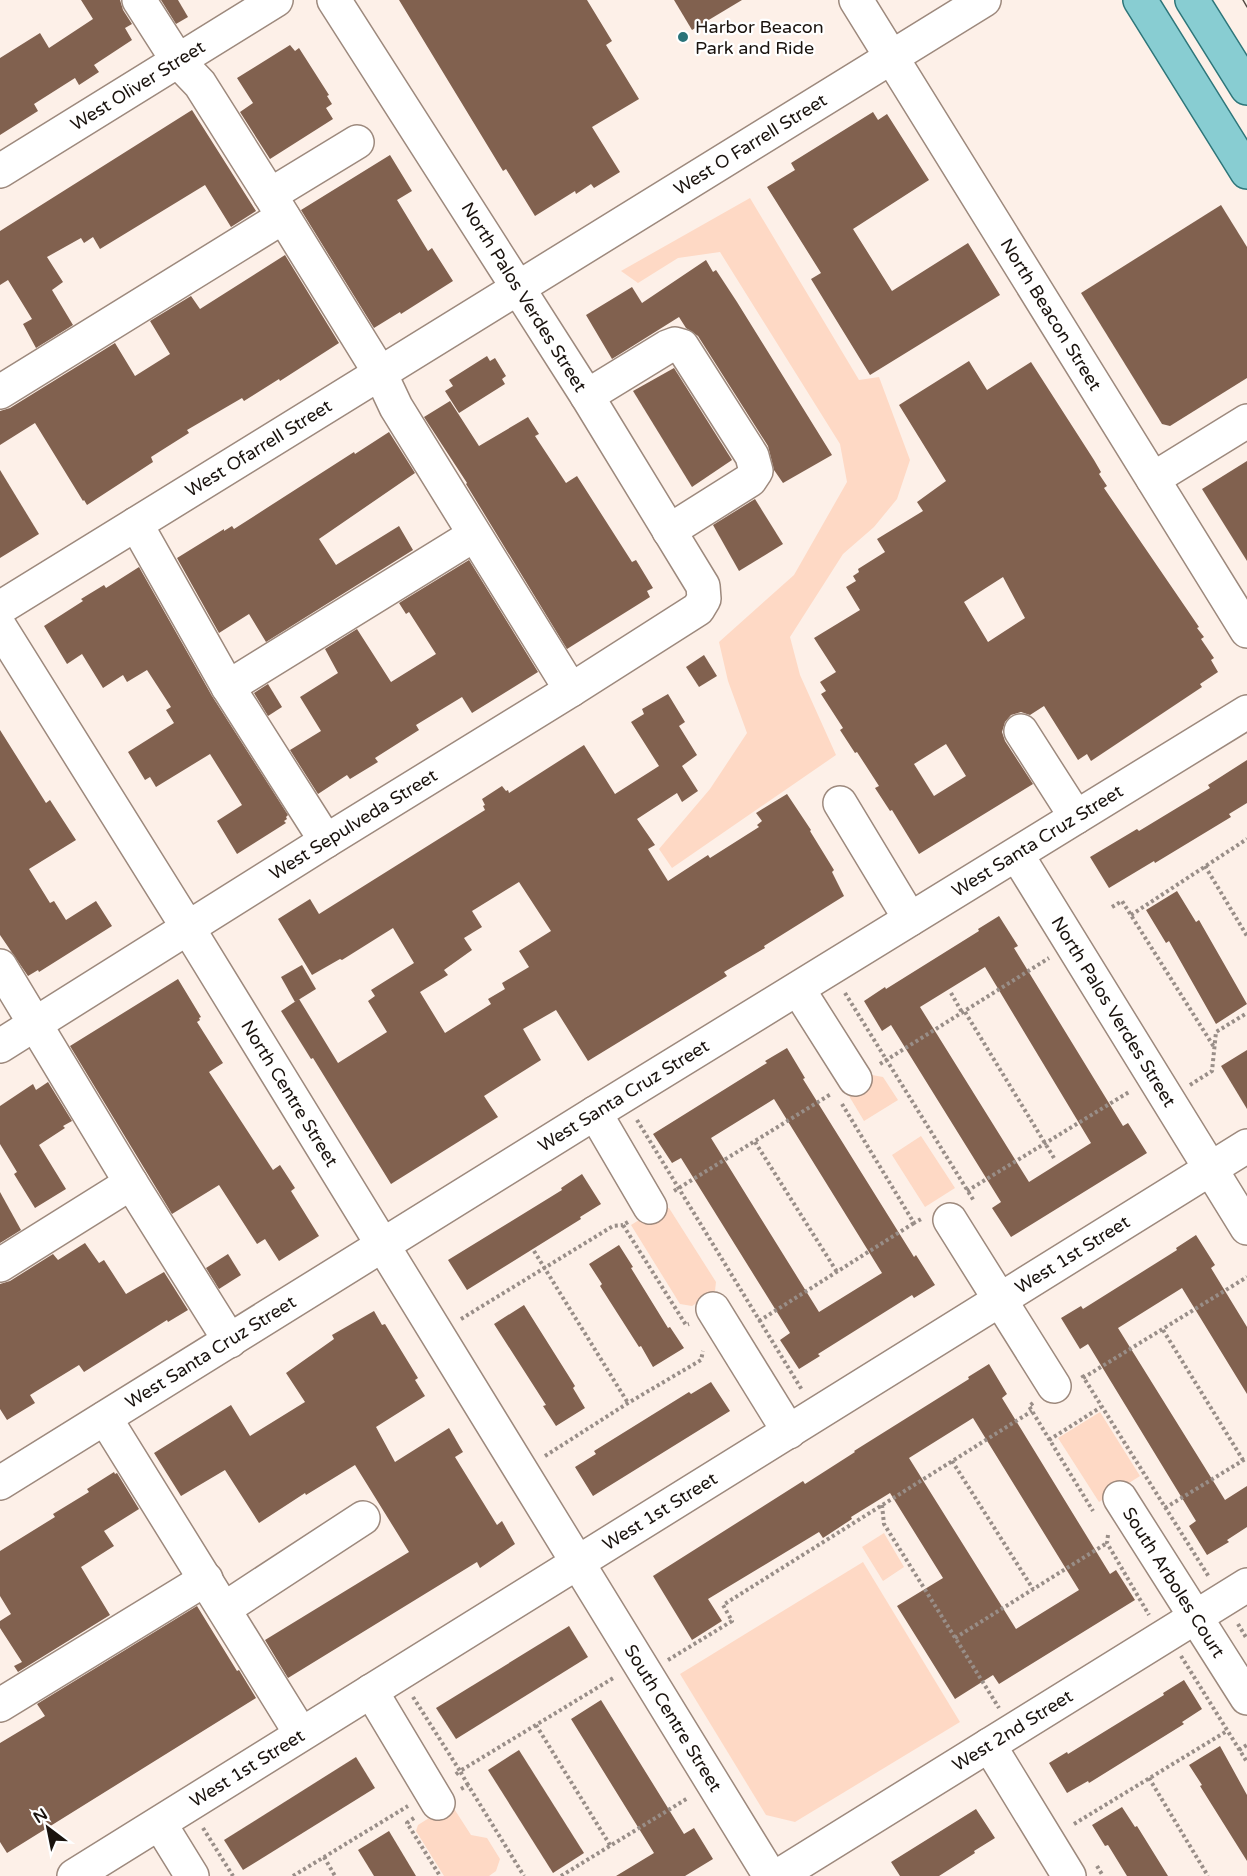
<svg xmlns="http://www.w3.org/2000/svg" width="1247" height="1876" font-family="'Varela Round',sans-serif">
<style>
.green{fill:#fed9c5}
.building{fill:#81614f;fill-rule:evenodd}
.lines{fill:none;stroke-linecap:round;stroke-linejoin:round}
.minor-casing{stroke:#9d897d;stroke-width:36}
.major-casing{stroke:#2e767a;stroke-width:36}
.path{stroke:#998e88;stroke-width:4;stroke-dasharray:3 3;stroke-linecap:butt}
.minor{stroke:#fff;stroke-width:33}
.major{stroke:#88cdd2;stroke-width:33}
.tram{stroke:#524943;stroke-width:1.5}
.poi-dot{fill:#297379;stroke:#fff;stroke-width:2}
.labels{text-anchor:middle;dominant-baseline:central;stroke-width:4.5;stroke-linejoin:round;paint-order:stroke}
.poi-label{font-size:18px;fill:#1a130e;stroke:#fff;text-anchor:start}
.street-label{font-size:18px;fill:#1a130e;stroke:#fff}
</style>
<rect width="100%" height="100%" fill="#fdf0e8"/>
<g class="green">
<path d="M750 198 859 380 879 377 910 460 897 499 874 527 843 554 790 637 800 675 836 755 672 868 659 849 710 789 747 733 728 681 719 642 794 575 847 482 840 444 720 252 678 258 638 283 621 271Z"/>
<path d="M872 1075 883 1077 898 1100 864 1121 846 1091Z"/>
<path d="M921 1136 955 1188 925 1207 892 1155Z"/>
<path d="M660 1207 669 1208 716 1282 715 1291 692 1306 680 1304 631 1225Z"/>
<path d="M1100 1412 1140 1476 1099 1502 1058 1438Z"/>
<path d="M884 1533 904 1567 883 1581 862 1547Z"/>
<path d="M863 1562 960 1722 795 1822 766 1815 680 1674Z"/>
<path d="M451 1804 471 1835 487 1838 500 1859 496 1871 489 1876H444L416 1831 418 1825Z"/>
</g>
<g class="building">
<path d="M81 0H120L123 10 132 24 125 28 132 40 94 65 99 72 79 85 75 78 34 104 38 111 0 135V58L40 33 49 48 93 19Z"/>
<path d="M161 0H178L188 17 176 24Z"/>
<path d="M399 0H587L612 41 606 45 639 99 592 127 620 172 594 188 591 184 576 194 575 191 535 216 506 169 503 171Z"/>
<path d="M674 0H742L692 30Z"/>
<path d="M290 45 295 51 299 48 329 95 327 96 332 104 326 108 333 119 270 159 240 112 253 103 237 78Z"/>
<path d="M192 110 256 211 231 227 205 185 100 249 93 237 84 243 81 238 47 257 63 282 52 290 73 325 36 348 23 324 32 319 8 280 0 285V231Z"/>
<path d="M873 112 878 120 887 114 929 180 853 229 892 291 968 243 1000 295 870 375 811 279 821 273 767 187 795 170 791 163Z"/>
<path d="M390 155 412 191 397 200 428 251 432 248 453 281 401 314 400 312 374 328 301 210Z"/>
<path d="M1221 205 1247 247V378L1170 426 1162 424 1081 293Z"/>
<path d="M285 255 339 343 280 381 279 379 244 401 242 398 187 430 189 433 151 457 153 462 87 505 84 500 83 501 35 423 0 445V411L10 408 115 343 135 376 170 354 150 321 191 296 200 309Z"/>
<path d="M706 260 713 272 716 270 737 302 832 455 783 483 774 470 768 446 698 336 686 328 679 317 612 359 586 315 632 287 642 303Z"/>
<path d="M487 356 490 361 495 358 506 376 502 379 505 384 459 413 445 391 453 386 449 380Z"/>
<path d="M969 361 987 390 1031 362 1094 460 1101 472 1099 474 1107 486 1104 488 1199 627 1197 628 1204 637 1201 639 1214 658 1211 660 1218 672 1200 684 1202 687 1091 761 1087 754 1078 760 1044 706 1030 715 1021 712 1011 715 1005 722 1002 732 1005 741 1033 784 919 854 892 810 890 811 875 788 879 786 857 752 855 753 840 730 843 728 821 694 826 691 820 682 836 672 814 638 860 610 846 587 856 581 853 576 859 572 858 569 885 552 877 539 923 511 917 502 946 481 899 405ZM1003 577 1025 618 988 642 964 602ZM946 744 966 776 934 796 914 764Z"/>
<path d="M674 368 732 460 692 487 633 391Z"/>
<path d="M450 401 479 446 528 417 539 434 535 436 566 483 577 476 632 562 636 560 653 588 647 591 650 597 567 649 466 484 467 483 424 417Z"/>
<path d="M389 432 415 473 319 539 336 565 399 526 413 550 266 642 249 614 219 633 177 558 224 529V531L232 526 234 529 354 452 355 454Z"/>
<path d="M1247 461V561L1202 489Z"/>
<path d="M0 470 39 534 0 558Z"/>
<path d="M755 499 783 544 739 571 713 525Z"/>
<path d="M469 560 538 672 472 713 462 697 416 725 419 730 375 758 378 762 350 779 347 775 318 794 290 750 321 731 300 697 338 673 325 649 357 629 391 682 436 654 409 612 406 614 399 603Z"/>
<path d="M139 567 212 696 288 815 286 817 287 819 284 821 286 823 237 854 217 821 242 805 210 754 156 787 150 777 145 780 128 752 174 723 166 710 171 707 147 670 127 682 123 675 103 688 82 654 67 664 44 626 83 601 81 599 104 585 106 588Z"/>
<path d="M704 655 717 676 699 687 686 667Z"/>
<path d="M268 684 282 707 268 716 254 693Z"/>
<path d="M668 694 685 722 679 726 697 755 682 766 698 791 682 802 677 793 637 819 655 845 648 849 668 881 708 855 710 858 759 827 757 825 762 821 756 813 787 794 811 830 810 831 834 870 832 872 844 896 764 946 765 948 724 972 727 976 588 1061 556 1010 523 1029 541 1060 484 1096 498 1117 391 1184 313 1058 311 1059 281 1011 299 999 338 1063 387 1032 368 1001 375 996 371 990 414 963 393 928 342 960 340 959 312 975 278 919 310 899 319 914 485 810 483 806 485 805 482 799 502 786 506 791 508 790 509 793 584 745 615 794 659 766 631 722 644 714 642 709ZM519 882 551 931 519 951 529 967 502 983 505 989 488 999 491 1004 445 1033 420 992 448 975 444 970 472 950 464 938 482 927 472 911Z"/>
<path d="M0 730 46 803 50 800 76 840 29 869 50 903 54 901 66 920 96 901 112 926 39 972 38 970 28 976 0 935Z"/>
<path d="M1247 760V803L1229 814 1231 817 1155 863 1154 861 1109 888 1090 857 1137 829 1139 831 1210 788 1208 785Z"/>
<path d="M1177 891 1196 922 1199 920 1247 1004 1216 1024 1169 941 1166 943 1146 910Z"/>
<path d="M999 916 1018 946 1014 948 1123 1126 1128 1123 1147 1153 1011 1237 992 1208 1001 1202 891 1025 882 1031 864 1001 885 987 886 989 979 931 978 929ZM985 967 1091 1143 1029 1182 920 1007Z"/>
<path d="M302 965 316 989 295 1002 281 977Z"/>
<path d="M178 979 201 1017 199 1018 200 1020 197 1022 223 1063 209 1072 269 1164 273 1170 280 1165 295 1188 291 1191 319 1236 279 1261 265 1239 257 1244 219 1185 172 1214 70 1046Z"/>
<path d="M787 1048 805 1078 803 1079 914 1257 916 1255 935 1285 914 1298 912 1295 818 1354 820 1356 799 1369 780 1340 790 1333 681 1158 672 1163 653 1134 767 1063 765 1061ZM774 1099 882 1273 819 1312 711 1138Z"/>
<path d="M1247 1050V1109L1221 1066Z"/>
<path d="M48 1082 72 1121 63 1126 65 1128 39 1145 66 1189 35 1208 14 1174 17 1172 0 1144V1106L33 1084 36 1090Z"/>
<path d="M582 1174 601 1204 580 1217 581 1219 467 1290 448 1260 562 1190 561 1188Z"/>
<path d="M0 1192 21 1230 0 1243Z"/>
<path d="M1196 1235 1215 1265 1211 1268 1247 1327V1394L1182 1288 1118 1328 1225 1500 1247 1486V1527L1227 1540 1229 1542 1207 1555 1189 1526 1196 1521 1088 1344 1080 1349 1061 1318 1081 1306 1083 1309 1177 1250 1176 1248Z"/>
<path d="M85 1243 99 1263 104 1260 126 1294 164 1272 188 1310 168 1322 167 1320 84 1372 79 1365 30 1395 35 1403 7 1420 0 1409V1284L10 1281 53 1254 58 1260Z"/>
<path d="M619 1245 633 1267 631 1268 668 1328 670 1327 684 1348 653 1367 641 1346 639 1347 600 1286 602 1284 589 1264Z"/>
<path d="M228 1254 241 1275 219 1289 206 1268Z"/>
<path d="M524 1305 575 1386 573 1388 585 1408 556 1426 543 1406 546 1405 494 1324Z"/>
<path d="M374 1311 382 1325 385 1324 418 1378 415 1380 425 1396 376 1427 395 1462 449 1428 463 1452 455 1457 497 1525 502 1521 515 1544 480 1568 477 1562 288 1678 265 1640 409 1552 355 1465 306 1495 305 1493 259 1523 225 1470 181 1496 154 1453 231 1405 250 1436 305 1402 286 1373 334 1339 332 1335Z"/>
<path d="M989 1364 1007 1394 1002 1398 1110 1574 1116 1570 1135 1600 999 1684 993 1675 955 1699 897 1606 943 1578 890 1493 851 1517 852 1519 823 1538 819 1532 708 1599 722 1621 692 1640 653 1576 803 1481 805 1484 855 1452 854 1451 969 1379 968 1377ZM973 1418 1079 1590 1016 1629 909 1458Z"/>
<path d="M711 1382 730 1411 593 1496 575 1467 596 1454 594 1451 689 1392 691 1394Z"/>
<path d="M114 1472 115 1474 117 1473 139 1509 104 1531 114 1546 81 1567 110 1615 18 1672 14 1666 22 1662 0 1628V1621L11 1614 0 1596V1551L55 1517 53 1514 89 1492 87 1489Z"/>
<path d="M197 1606 237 1671 239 1670 256 1698 7 1853 0 1842V1743L45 1716 37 1704Z"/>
<path d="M569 1626 588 1657 456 1739 436 1708Z"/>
<path d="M1184 1680 1202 1709 1182 1722 1184 1724 1089 1783 1088 1781 1067 1793 1049 1763 1067 1752 1068 1754 1164 1695 1163 1693Z"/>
<path d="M601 1700 684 1834 694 1828 713 1859 685 1876H616L654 1853 571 1719Z"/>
<path d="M1220 1746 1247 1795V1861L1200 1786 1202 1785 1189 1765Z"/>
<path d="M519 1750 584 1853 553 1873 488 1770Z"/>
<path d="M356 1757 375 1788 243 1870 224 1840Z"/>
<path d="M1122 1807 1135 1827 1137 1826 1168 1876H1127L1108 1845 1105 1846 1092 1825Z"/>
<path d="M976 1809 995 1838 974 1851 975 1853 939 1876H900L891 1862Z"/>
<path d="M389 1831 416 1876H374L358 1850Z"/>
</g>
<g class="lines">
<g class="minor-casing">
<g id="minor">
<path d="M139 0 178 61 200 84 270 195 380 373 396 407 571 690"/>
<path id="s1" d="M856 0 1247 631"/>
<path id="s2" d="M0 171 276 0"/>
<path d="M270 195 357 142"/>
<path d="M0 392 283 217"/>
<path d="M587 396 667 347 675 344 682 346 752 456 756 471 750 480 669 531"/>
<path d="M1153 479 1247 421"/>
<path d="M136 524 228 687 326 841"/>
<path id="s3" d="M0 608 984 0"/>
<path id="s4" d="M0 627 188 928 770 1876"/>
<path d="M228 687 474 535"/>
<path d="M1021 731 1076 817"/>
<path d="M840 803 910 919"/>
<path id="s5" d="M1017 855 1247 1228"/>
<path d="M0 966 131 1183 230 1341"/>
<path d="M798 989 855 1079"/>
<path id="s6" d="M0 1046 326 841 571 690 698 609 704 599 703 586 587 396 334 0"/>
<path d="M595 1113 650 1207"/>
<path d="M950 1220 1054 1386"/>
<path d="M0 1265 131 1183"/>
<path d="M713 1309 789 1432"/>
<path d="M105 1418 301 1734"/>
<path id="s7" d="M0 1483 595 1113 1247 712"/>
<path id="s8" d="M1120 1498 1247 1698"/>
<path d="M224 1609 363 1518"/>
<path d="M371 1691 438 1803"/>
<path d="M0 1705 206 1579"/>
<path d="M989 1745 1069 1876"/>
<path d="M160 1824 192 1876"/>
<path id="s9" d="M74 1876 1247 1146"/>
<path id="s10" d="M778 1876 1247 1585"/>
</g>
</g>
<g class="major-casing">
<g id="major">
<path d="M1140 0 1247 172"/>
<path d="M1192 0 1247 88"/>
</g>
</g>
<g class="path">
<path d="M1205 866 1247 936"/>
<path d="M1112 907 1122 901 1214 1047"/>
<path d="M1131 915 1247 839"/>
<path d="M845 993 974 1201"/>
<path d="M951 993 963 1014"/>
<path d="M965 1012 1054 1158"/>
<path d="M880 1064 1049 958"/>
<path d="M1190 1085 1212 1071 1216 1032 1247 1013"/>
<path d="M842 1104 914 1223 923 1218"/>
<path d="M637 1120 802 1390"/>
<path d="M755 1142 837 1272"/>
<path d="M674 1191 831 1094"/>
<path d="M967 1191 1129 1092"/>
<path d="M628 1222 623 1225 686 1325 689 1324"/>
<path d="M534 1251 628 1403"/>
<path d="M461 1319 613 1226 623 1225"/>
<path d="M759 1321 914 1223"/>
<path d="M1163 1330 1243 1460"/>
<path d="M1082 1375 1209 1577"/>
<path d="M1083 1378 1247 1277"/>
<path d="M1033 1403 1029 1406 1032 1411 1093 1511"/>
<path d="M1049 1440 1101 1407"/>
<path d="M545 1456 628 1403 701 1360 703 1351"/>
<path d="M952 1461 1033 1589"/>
<path d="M882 1505 884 1524 999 1708"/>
<path d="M1165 1508 1247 1458"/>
<path d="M1108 1535 1107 1543 1149 1615"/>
<path d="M1238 1624 1247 1639"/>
<path d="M955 1638 1107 1543"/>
<path d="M1181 1656 1247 1762"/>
<path d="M668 1660 732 1621 723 1605 1032 1411"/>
<path d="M413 1697 460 1771 455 1775"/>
<path d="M536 1725 610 1845"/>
<path d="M1239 1750 1247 1745"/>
<path d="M1149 1778 1208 1876"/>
<path d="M468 1785 460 1771 615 1677"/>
<path d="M461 1789 468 1785 524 1876"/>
<path d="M414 1818 407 1823 440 1876"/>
<path d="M1074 1824 1227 1731"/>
<path d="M203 1828 233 1876"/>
<path d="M324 1857 335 1876"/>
<path d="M1097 1866 1103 1876"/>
<path d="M293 1876 408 1806"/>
<path d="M561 1876 688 1798"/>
</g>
<use href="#minor" class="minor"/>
<use href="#major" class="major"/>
<path class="tram" d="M1243 0 1247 7"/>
</g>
<circle class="poi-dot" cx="683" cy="37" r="6"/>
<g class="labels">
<g class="poi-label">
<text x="695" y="27">Harbor Beacon<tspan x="695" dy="21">Park and Ride</tspan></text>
</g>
<g class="street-label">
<text stroke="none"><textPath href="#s2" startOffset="162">West Oliver Street</textPath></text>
<text stroke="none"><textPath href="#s3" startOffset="882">West O Farrell Street</textPath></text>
<text transform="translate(524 297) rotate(58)">North Palos Verdes Street</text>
<text stroke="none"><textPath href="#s1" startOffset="370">North Beacon Street</textPath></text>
<text stroke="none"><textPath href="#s3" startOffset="304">West Ofarrell Street</textPath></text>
<text stroke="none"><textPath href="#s6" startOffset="417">West Sepulveda Street</textPath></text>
<text stroke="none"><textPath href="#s7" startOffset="1220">West Santa Cruz Street</textPath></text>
<text stroke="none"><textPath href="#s5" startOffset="184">North Palos Verdes Street</textPath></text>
<text stroke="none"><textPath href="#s4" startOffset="549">North Centre Street</textPath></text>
<text stroke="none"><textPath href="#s7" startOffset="734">West Santa Cruz Street</textPath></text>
<text stroke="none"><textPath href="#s9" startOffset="1176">West 1st Street</textPath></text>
<text stroke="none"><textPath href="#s7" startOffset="248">West Santa Cruz Street</textPath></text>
<text stroke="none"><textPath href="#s9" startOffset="690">West 1st Street</textPath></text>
<text stroke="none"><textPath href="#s8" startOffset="100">South Arboles Court</textPath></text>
<text stroke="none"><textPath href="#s4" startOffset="1282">South Centre Street</textPath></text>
<text stroke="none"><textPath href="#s10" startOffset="276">West 2nd Street</textPath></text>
<text stroke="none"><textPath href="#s9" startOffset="204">West 1st Street</textPath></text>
</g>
</g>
<g transform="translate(48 1828) rotate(328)" stroke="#ffffff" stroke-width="4.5" paint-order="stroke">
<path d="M0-4.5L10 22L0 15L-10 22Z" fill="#1a130e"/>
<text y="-9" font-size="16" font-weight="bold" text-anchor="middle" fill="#1a130e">N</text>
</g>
</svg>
